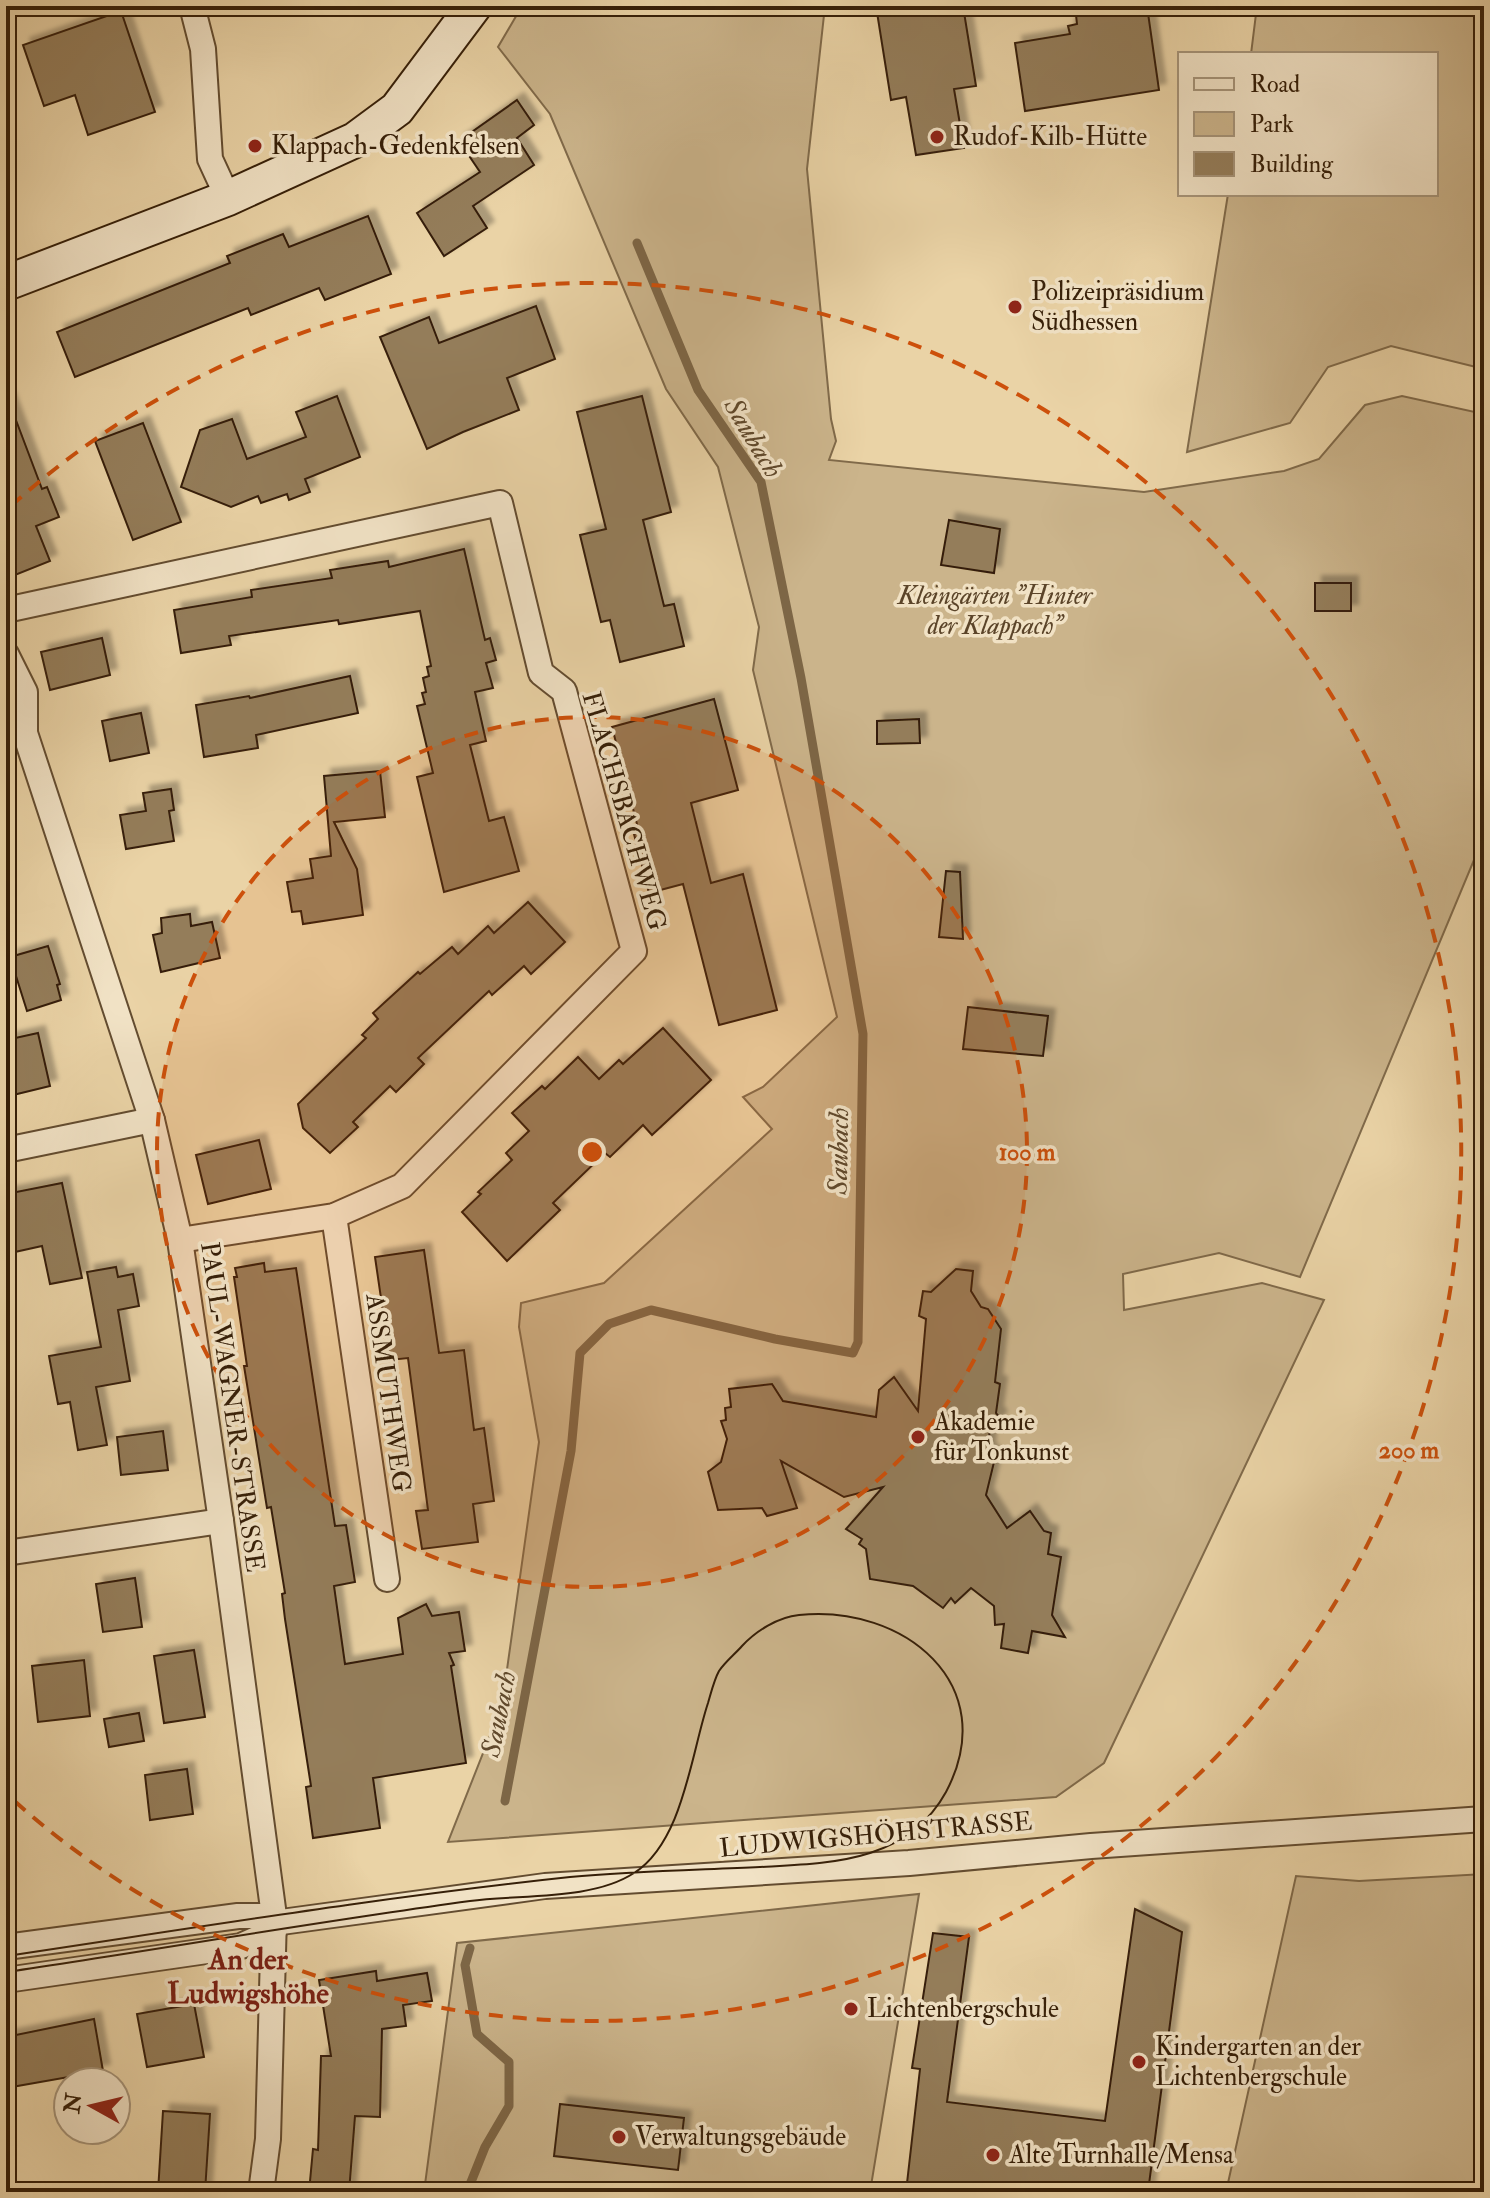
<svg xmlns="http://www.w3.org/2000/svg" width="1490" height="2198" font-family="'IM FELL Double Pica',serif">
<style>
.green{fill:#cbb48b;stroke:#806a4a;stroke-width:2}
.lines{fill:none;stroke-linecap:round;stroke-linejoin:round}
.stream{stroke:#7d6646;stroke-width:9}
.building{fill:#947d5a;stroke:#361f08;stroke-width:2;filter:url(#shadow)}
.minor-casing{stroke:#634c30;stroke-width:28}
.secondary-casing{stroke:#361f08;stroke-width:38}
.minor{stroke:#f1e2c5;stroke-width:24}
.secondary{stroke:#f1e2c5;stroke-width:34}
.tram{stroke:#361f08;stroke-width:2}
.ring{fill:none;stroke:#cd500b;stroke-width:4;stroke-dasharray:14 10}
.poi-dot{fill:#8f2418;stroke:#f1e2c5;stroke-width:3}
.labels{text-anchor:middle;dominant-baseline:central;stroke-width:7;stroke-linejoin:round;paint-order:stroke}
.poi-label{font-size:26px;fill:#361f08;stroke:#f1e2c5;text-anchor:start}
.park-label{font-size:26px;font-style:italic;fill:#5b4429;stroke:#f1e2c5}
.street-label{font-size:26px;fill:#361f08;stroke:#f1e2c5}
.water-label{font-size:28px;font-style:italic;fill:#60492c;stroke:#f1e2c5}
.quarter-label{font-size:30px;font-weight:bold;fill:#7a1f14;stroke:#f1e2c5}
.centre{fill:#cd500b;stroke:#f1e2c5;stroke-width:4}
.ring-label{font-size:24px;text-anchor:middle;font-weight:bold;fill:#cd500b;stroke:#f1e2c5;stroke-width:7;stroke-linejoin:round;paint-order:stroke}
</style>
<defs>
<filter id="shadow"><feDropShadow dx="7" dy="-7" stdDeviation="2" flood-color="#0004"/></filter>
</defs>
<rect width="100%" height="100%" fill="#ead3a6"/>
<filter id="stains"><feTurbulence type="fractalNoise" baseFrequency=".0025" numOctaves="4"/><feColorMatrix values="0 0 0 0 .2 0 0 0 0 .09 0 0 0 0 .02 0 0 0 .5 -.17"/></filter>
<radialGradient id="worn" r=".72"><stop offset=".6" stop-color="#630" stop-opacity="0"/><stop offset="1" stop-color="#630" stop-opacity=".3"/></radialGradient>
<g class="green">
<path d="M522 6H825L807 169 831 419 836 441 829 460 1144 492 1284 471 1319 459 1365 405 1402 396 1484 414V836L1300 1277 1219 1253 1123 1274 1124 1310 1262 1283 1324 1300 1104 1763 1056 1797 448 1842 502 1705 539 1442 519 1327 521 1303 604 1283 772 1129 743 1097 763 1087 837 1017 753 670 759 627 718 467 666 389 550 114 498 47Z"/>
<path d="M1257 6H1484V369L1391 346 1328 367 1290 423 1187 452 1228 194H1436V54H1251Z"/>
<path d="M1484 1874V2192H1226L1296 1876 1359 1881Z"/>
<path d="M919 1894 870 2192H424L457 1943Z"/>
</g>
<g class="lines">
<g class="stream">
<path d="M505 1801 571 1451 580 1353 609 1324 651 1310 775 1339 853 1353 858 1342 863 1034 801 678 761 482 698 390 637 243"/>
<path d="M467 2192 485 2147 509 2106V2062L477 2034 465 1965 470 1948"/>
</g>
</g>
<g class="building">
<path d="M876 6H963L976 86 954 89 964 148 916 155 906 97 891 100Z"/>
<path d="M1075 6H1147L1159 90 1025 111 1015 43 1070 34 1068 26 1077 24Z"/>
<path d="M121 11 155 112 88 135 75 95 44 106 23 45Z"/>
<path d="M517 100 534 125 517 138 534 165 473 206 487 228 444 256 417 213 480 172 459 141Z"/>
<path d="M368 216 391 274 325 300 319 288 251 315 248 308 75 377 57 332 230 263 227 256 283 234 289 247Z"/>
<path d="M536 306 555 359 507 378 519 410 463 432 427 449 380 337 429 317 439 343Z"/>
<path d="M337 396 360 457 305 479 310 492 289 500 287 494 261 503 258 496 231 507 181 487 200 430 232 419 247 459 306 437 296 412Z"/>
<path d="M642 396 671 512 643 520 664 606 674 604 684 646 620 662 610 620 601 622 580 535 606 529 577 412Z"/>
<path d="M8 399 42 489 47 487 59 517 36 526 50 561 15 575 6 553V400Z"/>
<path d="M143 423 181 522 133 540 95 441Z"/>
<path d="M949 520 1000 529 994 573 941 565Z"/>
<path d="M464 549 485 640 490 638 496 660 486 663 493 688 475 692 486 741 470 745 489 821 504 817 519 871 444 892 417 777 433 773 417 706 425 704 422 693 426 692 423 678 429 676 427 667 431 666 420 611 339 624 338 620 229 636 231 645 181 653 174 610 252 597 251 590 332 578 330 570 388 561 389 567Z"/>
<rect x="1315" y="583" width="36" height="28"/>
<path d="M102 638 110 675 50 690 41 652Z"/>
<path d="M350 676 358 713 256 735 258 748 204 757 196 705 249 696 250 698Z"/>
<path d="M714 699 738 790 691 803 711 883 743 874 777 1010 719 1025 683 884 649 893 634 834 639 832 612 727Z"/>
<path d="M141 713 149 753 110 761 102 721Z"/>
<path d="M919 719 920 743 877 744V721Z"/>
<path d="M380 771 385 817 334 822 357 869 363 915 303 924 301 911 292 912 287 882 313 878 310 859 331 856 324 776Z"/>
<path d="M171 789 174 810 169 811 174 841 126 849 120 815 146 811 143 793Z"/>
<path d="M946 871 960 872 963 939 939 937Z"/>
<path d="M528 902 565 942 531 974 524 966 492 995 489 991 418 1058 424 1064 396 1092 390 1086 353 1122 358 1127 330 1153 303 1128 298 1104 366 1038 362 1035 378 1019 373 1013 418 972 420 974 452 947 458 954 488 926 494 933Z"/>
<path d="M190 914 191 926 212 922 220 958 161 972 153 935 162 933 161 918Z"/>
<path d="M48 946 60 984 57 985 61 1000 27 1011 10 957Z"/>
<path d="M968 1007 1048 1016 1043 1056 963 1049Z"/>
<path d="M663 1028 711 1080 652 1135 643 1125 610 1157 605 1153 553 1203 560 1210 507 1261 462 1212 481 1194 478 1192 512 1160 506 1153 529 1131 512 1113 542 1086 545 1089 578 1057 599 1079 619 1060 623 1064Z"/>
<path d="M38 1033 50 1086 9 1096 6 1083V1040Z"/>
<path d="M259 1140 271 1189 208 1204 196 1155Z"/>
<path d="M62 1183 82 1278 50 1284 42 1246 6 1254V1194Z"/>
<path d="M424 1250 439 1353 464 1350 474 1430 484 1428 494 1501 473 1504 478 1542 422 1549 416 1511 428 1510 408 1358 390 1360 375 1257Z"/>
<path d="M264 1263 265 1272 296 1268 335 1526 346 1525 355 1582 334 1586 345 1664 403 1654 398 1618 426 1604 432 1616 459 1612 465 1651 449 1653 454 1665 451 1666 466 1763 373 1778 380 1828 313 1838 306 1787 311 1786 285 1619 282 1594 285 1593 271 1507 267 1508 244 1366H247L234 1277H237L235 1268Z"/>
<path d="M116 1267 118 1277 133 1274 139 1306 118 1310 130 1381 96 1387 107 1445 78 1450 70 1402 58 1404 49 1356 101 1347 87 1272Z"/>
<path d="M956 1269 973 1271 971 1291 981 1307 988 1309 1001 1329 995 1382 1000 1384 996 1413 1000 1418 990 1428 988 1449 995 1458 986 1495 1007 1528 1030 1511 1044 1531 1051 1533 1048 1554 1061 1557 1052 1615 1065 1637 1032 1631 1028 1653 1001 1648 1004 1624 995 1625 994 1606 971 1588 955 1603 951 1598 943 1608 913 1586 870 1579 866 1549 859 1544 862 1539 846 1529 883 1487 844 1497 781 1461 797 1508 767 1516 762 1508 718 1510 708 1472 721 1462 727 1439 721 1421 726 1420 725 1408 731 1407 729 1389 772 1384 783 1401 876 1417 879 1390 894 1377 918 1411 926 1319 919 1316 923 1291 931 1292Z"/>
<path d="M163 1431 168 1470 121 1475 117 1437Z"/>
<path d="M135 1578 142 1627 103 1632 96 1584Z"/>
<path d="M194 1650 205 1717 164 1723 154 1656Z"/>
<path d="M84 1660 90 1716 38 1722 32 1666Z"/>
<path d="M139 1713 144 1741 109 1747 104 1719Z"/>
<path d="M187 1769 193 1814 150 1820 145 1775Z"/>
<path d="M1135 1909 1182 1932 1148 2192H906L920 2069 912 2068 933 1933 969 1937 947 2102 1105 2121Z"/>
<path d="M376 1971 377 1981 427 1973 432 2001 403 2005 406 2026 382 2029 380 2117 355 2116 349 2192H309L313 2149 318 2150 321 2056H331L319 1980Z"/>
<path d="M194 2004 204 2057 147 2067 137 2014Z"/>
<path d="M94 2019 103 2071 6 2088V2037Z"/>
<path d="M560 2104 684 2118 678 2170 554 2156Z"/>
<path d="M163 2111 210 2114 205 2192H158Z"/>
</g>
<g class="lines">
<g class="minor-casing">
<g id="minor">
<path d="M192 6 203 49 210 159 228 198"/>
<path d="M6 610 500 503 541 673 564 691 634 951 402 1186 334 1216 180 1240"/>
<path d="M6 654 25 692V733L152 1120 180 1240 221 1521 274 1916 268 2139 261 2192"/>
<path d="M6 1150 152 1120"/>
<path d="M334 1216 387 1579"/>
<path d="M6 1553 221 1521"/>
<path d="M274 1923 545 1886 909 1863 1091 1846 1484 1819"/>
<path d="M6 1947 238 1916H274"/>
<path d="M6 1980 241 1946 274 1931"/>
</g>
</g>
<g class="secondary-casing">
<path id="secondary" d="M6 283 228 198 355 140 397 109 474 6"/>
</g>
<use href="#minor" class="minor"/>
<use href="#secondary" class="secondary"/>
<path class="tram" d="M6 1956C194 1928 381 1897 570 1877 633 1871 697 1870 760 1867 796 1865 836 1864 870 1853 904 1842 929 1823 946 1792 1003 1684 903 1604 799 1615 778 1617 756 1631 742 1646 735 1654 725 1662 719 1671 714 1680 711 1693 708 1703 691 1754 683 1842 634 1873 591 1901 519 1894 470 1901 315 1922 161 1949 6 1972"/>
</g>
<circle cx="592" cy="1152" r="435" fill="#cd500b" fill-opacity=".12"/>
<g class="ring">
<circle cx="592" cy="1152" r="435"/>
<path d="M11 506A869 869 0 1 1 11 1798"/>
</g>
<g class="poi-dot">
<circle cx="937" cy="137" r="8"/>
<circle cx="255" cy="146" r="8"/>
<circle cx="1015" cy="307" r="8"/>
<circle cx="918" cy="1437" r="8"/>
<circle cx="851" cy="2009" r="8"/>
<circle cx="1139" cy="2062" r="8"/>
<circle cx="619" cy="2137" r="8"/>
<circle cx="993" cy="2155" r="8"/>
</g>
<g class="labels">
<g class="poi-label">
<text x="953" y="137">Rudof-Kilb-Hütte</text>
<text x="271" y="146">Klappach-Gedenkfelsen</text>
<text x="1031" y="292">Polizeipräsidium<tspan x="1031" dy="30">Südhessen</tspan></text>
<text x="934" y="1422">Akademie<tspan x="934" dy="30">für Tonkunst</tspan></text>
<text x="867" y="2009">Lichtenbergschule</text>
<text x="1155" y="2047">Kindergarten an der<tspan x="1155" dy="30">Lichtenbergschule</tspan></text>
<text x="635" y="2137">Verwaltungsgebäude</text>
<text x="1009" y="2155">Alte Turnhalle/Mensa</text>
</g>
<g class="park-label">
<text x="995" y="596">Kleingärten "Hinter<tspan x="995" dy="30">der Klappach"</tspan></text>
</g>
<g class="street-label">
<text transform="translate(624 811) rotate(74)">FLACHSBACHWEG</text>
<text transform="translate(388 1393) rotate(82)">ASSMUTHWEG</text>
<text transform="translate(232 1407) rotate(82)">PAUL-WAGNER-STRASSE</text>
<text transform="translate(876 1835) rotate(-5)">LUDWIGSHÖHSTRASSE</text>
</g>
<g class="water-label">
<text transform="translate(753 438) rotate(59)">Saubach</text>
<text transform="translate(839 1151) rotate(-89)">Saubach</text>
<text transform="translate(499 1714) rotate(-79)">Saubach</text>
</g>
<g class="quarter-label">
<text x="248" y="1959">An der<tspan x="248" dy="34">Ludwigshöhe</tspan></text>
</g>
</g>
<circle cx="592" cy="1152" r="12" class="centre"/>
<g class="ring-label">
<text x="1027" y="1160">100 m</text>
<text x="1409" y="1458">200 m</text>
</g>
<rect width="1490" height="2198" fill="none" stroke="#ead3a6" stroke-width="32"/>
<rect x="8" y="8" width="1474" height="2182" fill="none" stroke="#361f08" stroke-width="4"/>
<rect x="16" y="16" width="1458" height="2166" fill="none" stroke="#361f08" stroke-width="2"/>
<rect x="1178" y="52" width="260" height="144" fill="#f1e2c5" stroke="#a69479" stroke-width="2"/>
<rect x="1194" y="78" width="40" height="12" fill="#f1e2c5" stroke="#a69479" stroke-width="2"/>
<text x="1250" y="92" font-size="24" fill="#361f08">Road</text>
<rect x="1194" y="112" width="40" height="24" fill="#cbb48b" stroke="#a69479" stroke-width="2"/>
<text x="1250" y="132" font-size="24" fill="#361f08">Park</text>
<rect x="1194" y="152" width="40" height="24" fill="#947d5a" stroke="#a69479" stroke-width="2"/>
<text x="1250" y="172" font-size="24" fill="#361f08">Building</text>
<g transform="translate(92 2106) rotate(278)"><circle r="38" fill="#f1e2c5" stroke="#a69479" stroke-width="2"/>
<path d="M0-6L14 30L0 20L-14 30Z" fill="#8f2418"/>
<text y="-12" font-size="22" font-weight="bold" text-anchor="middle" fill="#361f08">N</text>
</g>
<rect width="100%" height="100%" filter="url(#stains)"/>
<rect width="100%" height="100%" fill="url(#worn)"/>
</svg>
